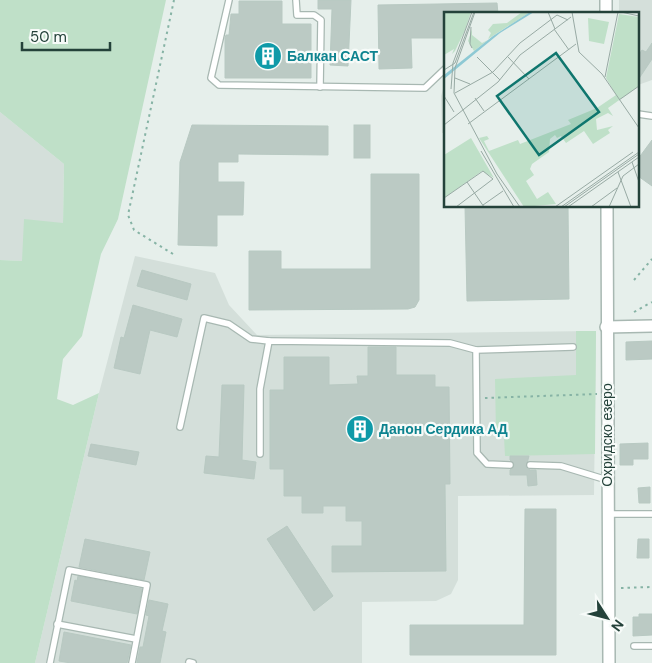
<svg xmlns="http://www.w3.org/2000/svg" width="652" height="663" font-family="'DM Sans',sans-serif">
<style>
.built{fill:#d4dfda}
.green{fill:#bfe0c8}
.building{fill:#bbcac4;stroke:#b8c9c2}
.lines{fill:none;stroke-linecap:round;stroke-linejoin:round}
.lane-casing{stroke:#a8b8b2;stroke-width:8}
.street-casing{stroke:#a8b8b2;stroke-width:14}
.path{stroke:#86b3a5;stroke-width:2;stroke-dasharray:2.5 4;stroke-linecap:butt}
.lane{stroke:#fff;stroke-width:5.5}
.street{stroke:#fff;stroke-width:11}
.labels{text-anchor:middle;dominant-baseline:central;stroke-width:4.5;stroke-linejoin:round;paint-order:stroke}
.culture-label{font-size:14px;font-weight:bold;fill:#0d838f;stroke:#f7fbf9;text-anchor:start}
.street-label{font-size:14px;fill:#24423a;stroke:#f7fbf9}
.inset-road{fill:none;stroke:#98aaa4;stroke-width:1}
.view{fill:#0f766e;fill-opacity:0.15;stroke:#0f766e;stroke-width:2.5}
.inset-edge{fill:none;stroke:#24423a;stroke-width:2.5}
</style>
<rect width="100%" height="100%" fill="#e6efeb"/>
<g class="built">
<path d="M619 0H652V80L638 85V14H619Z"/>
<path d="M446 79V133H442L441 96Z"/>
<path d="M0 112 64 164 63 223 22 261 0 260Z"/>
<path d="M135 256 215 273 229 305 257 335 596 331 594 495 458 496V580L451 594 436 601 362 602V663H35L99 393Z"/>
</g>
<g class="green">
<path d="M0 0H166L118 219 101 254 82 336 63 359 57 399 73 405 99 393 35 663H0V260L22 261 24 219 63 223 64 164 0 112Z"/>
<path d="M576 331H596L595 454 505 456 504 437 496 434 495 379 576 375Z"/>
</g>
<g class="building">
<path d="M318 0H351L348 66 330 65 332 9H318Z"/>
<path d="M239 1H282V24H311V78H225V38L226 35H229L231 14H239Z"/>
<path d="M497 3 498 14H446V38H411L412 68 379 69 378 5Z"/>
<path d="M652 43V59L638 80V56L642 50 646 52Z"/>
<path d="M192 125 328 126V155L238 154V162H218V182H244L243 215H217V246L178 245 180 162Z"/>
<rect x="354" y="125" width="16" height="33"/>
<path d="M652 140V186L638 176V159Z"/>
<path d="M371 174H419V300L415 307 408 309 249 310V251H281V269H371Z"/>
<path d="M465 206H568L569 299 467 301Z"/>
<path d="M142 270 191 284 187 300 137 286Z"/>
<path d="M133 305 182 319 177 337 150 330 140 374 114 368 121 337 124 338Z"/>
<path d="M652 341V359L626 360V342Z"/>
<path d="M368 347H396V375H435V387H449L450 484H445L446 571 332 572V546H362V521H346V506H323V513H302V496H284V469H270V390H284V357H329V385L358 384 357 376H368Z"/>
<path d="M222 385H244L242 460 256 462 254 479 204 473 206 456 219 457Z"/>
<path d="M648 443V459H633V465H620V444Z"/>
<path d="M91 444 139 452 136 465 88 456Z"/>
<path d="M510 456H529L526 467 530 470H536L537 485 528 486 527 475H510V470L515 465 510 460Z"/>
<path d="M650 487V503H639L638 488Z"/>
<path d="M525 509H556V655H410V625H524Z"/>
<path d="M287 526 333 596 314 611 267 539Z"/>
<path d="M85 539 150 552 144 580 79 567Z"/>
<path d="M638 539H649V558H637Z"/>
<path d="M78 576 142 589 137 614 71 601 75 580 77 581Z"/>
<path d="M149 600 168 604 162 631 166 632 160 663H137L140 647H143L149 616 146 615Z"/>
<path d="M639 614H652V635L633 636V617H639Z"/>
<path d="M64 632 131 645 127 663H71L59 661Z"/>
</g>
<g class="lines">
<g class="lane-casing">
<g id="lane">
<path d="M229 0 211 78 219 85 425 88 446 68"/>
<path d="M296 0 297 15H314L321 20 320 87"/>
<path d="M638 114 652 116"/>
<path d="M476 350 573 347"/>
<path d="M180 427 204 318 229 324 251 339 269 341"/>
<path d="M260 454V389L269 341 450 343 476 350 477 453 487 464 510 465"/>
<path d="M530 465 561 466 607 480"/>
<path d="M608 514H652"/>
<path d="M57 624 136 639"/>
<path d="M634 646H652"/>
<path d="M189 662 193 663"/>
<path d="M50 663 69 570 147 585 132 663"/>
</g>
</g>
<g class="street-casing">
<g id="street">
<path d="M606 14V0"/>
<path d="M607 206 609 663"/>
<path d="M606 327 652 326"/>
</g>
</g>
<g class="path">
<path d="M173 254 134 230 128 215 174 0"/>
<path d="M634 280 652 259"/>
<path d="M634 312 652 302"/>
<path d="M485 398 597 394"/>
<path d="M621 588 652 587"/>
</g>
<use href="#lane" class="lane"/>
<use href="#street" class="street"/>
</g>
<defs>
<g id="building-disc" transform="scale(1.4375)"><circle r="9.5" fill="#0f9aa8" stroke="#f7fbf9"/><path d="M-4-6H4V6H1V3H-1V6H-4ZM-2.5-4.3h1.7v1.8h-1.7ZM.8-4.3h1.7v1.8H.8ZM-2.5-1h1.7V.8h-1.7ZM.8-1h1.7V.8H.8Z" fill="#fff"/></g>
</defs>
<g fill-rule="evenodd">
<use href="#building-disc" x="268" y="56"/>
<use href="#building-disc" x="360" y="429"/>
</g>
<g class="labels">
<g class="culture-label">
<text x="287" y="56">Балкан САСТ</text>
<text x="379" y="429">Данон Сердика АД</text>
</g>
<g class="street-label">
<text transform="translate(607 435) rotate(-90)">Охридско езеро</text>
</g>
</g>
<g transform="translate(444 12)">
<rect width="195" height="195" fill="#e6efeb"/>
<path d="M0 0H27L21 18 11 39 8 42 10 37 0 43ZM78 0H86L44 27 47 21 44 18 49 12 63 11ZM175 2 195 5V74L164 96 169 104 164 101 152 107 153 118 169 114 164 118 166 121 149 132 140 119 122 131 117 124 113 126 111 123 106 127 105 140 88 152 86 157 90 163 82 169 93 187 104 180 112 192 80 195 35 126 43 124 45 127 40 129 45 139 74 128 76 132 127 112 124 108 153 96 172 83 162 66ZM144 6 165 10 160 32 145 29ZM28 17V23L38 31 44 28 30 39 24 29ZM27 126 50 166 38 159 0 186V143Z" fill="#bfe0c8"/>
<path d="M86 0H90L56 21 0 67V63L49 24Z" fill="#8ec9d4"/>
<path class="inset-road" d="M31 0 11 56 10 81 53 162 76 195M104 0 111 17M128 0 135 40 158 62 195 116M177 0 195 4M27 15 26 32 28 36M110 17 125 38M33 45 56 68M64 45 85 67M0 58 11 51 30 0M161 65 174 0M11 66 26 72M7 77 9 51 28 0M11 81 49 60 76 31 113 3 124 8M0 84 10 100M31 86 40 99M175 88 195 74M24 112 132 32M0 113 54 70 76 43 127 5M37 139 70 195M188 150 195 170M174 160 187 195M23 170 40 195M0 186 39 159 49 167 12 195M39 193 59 179M111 195 189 140M117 195 195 140M120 195 195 142M124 195 195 145M147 195 173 176M165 195 179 164 195 152"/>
<path class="view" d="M112 41 155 100 95 143 53 84Z"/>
<rect width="195" height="195" class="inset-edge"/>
</g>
<g transform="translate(607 618) rotate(126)" stroke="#f7fbf9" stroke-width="4" paint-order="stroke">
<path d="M0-4L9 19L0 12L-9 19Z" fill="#24423a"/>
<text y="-8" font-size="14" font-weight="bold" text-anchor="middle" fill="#24423a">N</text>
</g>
<path d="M22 42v8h88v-8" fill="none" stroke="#24423a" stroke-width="2.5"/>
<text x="30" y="42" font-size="15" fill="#24423a" stroke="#f7fbf9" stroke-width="4" paint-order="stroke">50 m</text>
</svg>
